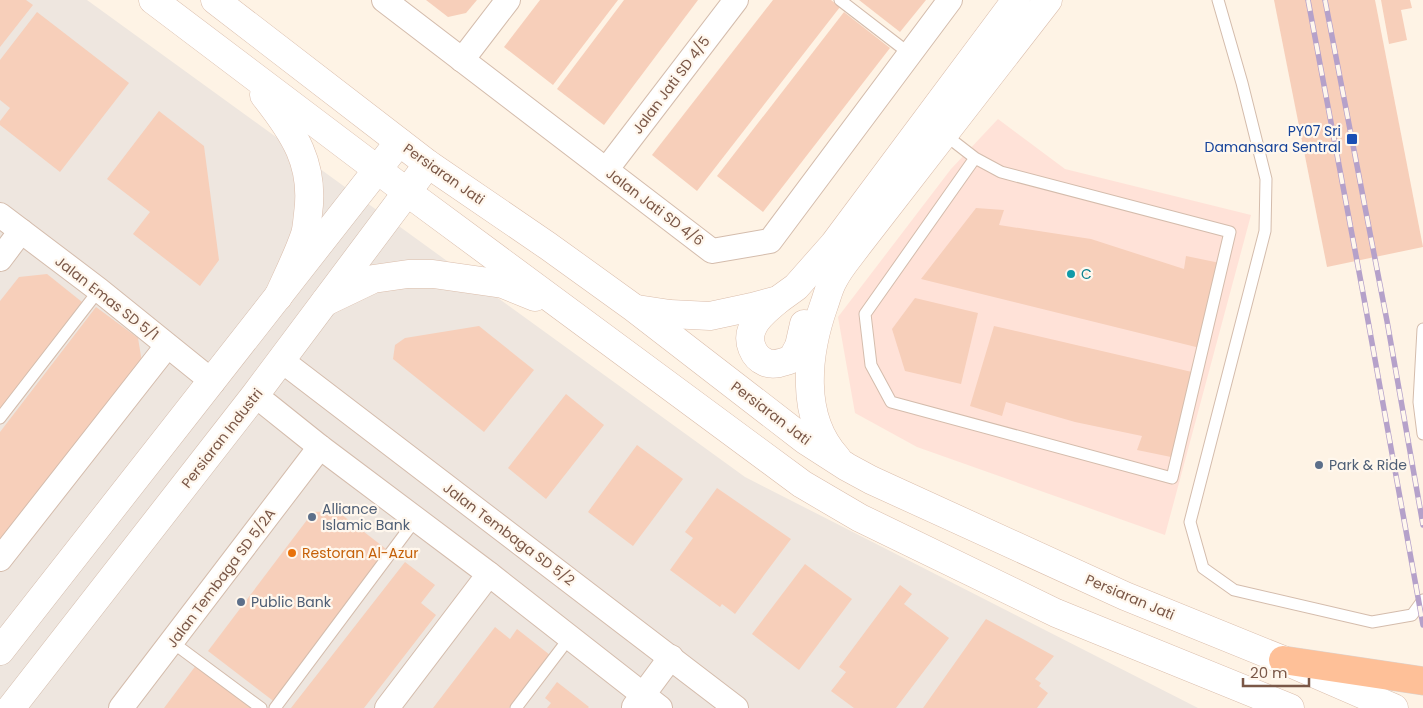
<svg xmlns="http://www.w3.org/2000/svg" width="1423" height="708" font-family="Poppins,sans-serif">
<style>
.commercial{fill:#ffe2d8}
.industrial{fill:#eee6df}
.building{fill:#f7cfba}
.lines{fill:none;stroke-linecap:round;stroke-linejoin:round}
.service-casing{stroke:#d4bcac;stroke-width:13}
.minor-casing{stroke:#d4bcac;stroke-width:26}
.tertiary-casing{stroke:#d4bcac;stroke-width:29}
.secondary-casing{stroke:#dabdab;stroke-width:29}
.trunk-casing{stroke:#dcd3cf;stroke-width:29}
.service{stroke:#fff;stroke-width:11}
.minor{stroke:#fff;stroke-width:24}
.tertiary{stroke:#fff;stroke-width:28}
.secondary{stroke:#fff;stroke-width:28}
.trunk{stroke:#fec098;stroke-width:28}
.rail-casing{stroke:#b5a1ca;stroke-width:5.5}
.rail{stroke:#fff7ed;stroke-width:4;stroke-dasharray:11;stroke-linecap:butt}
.transit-dot{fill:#1a4fb4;stroke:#fff7ed;stroke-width:2}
.culture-dot{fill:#0f9aa8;stroke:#fff7ed;stroke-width:2}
.service-dot{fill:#5c6f8a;stroke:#fff7ed;stroke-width:2}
.food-dot{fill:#e8710a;stroke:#fff7ed;stroke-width:2}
.labels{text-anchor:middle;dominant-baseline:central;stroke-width:4.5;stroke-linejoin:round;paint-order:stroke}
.street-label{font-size:14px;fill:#7a5747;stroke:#fff7ed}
.transit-label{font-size:14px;fill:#164399;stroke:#fff7ed;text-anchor:end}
.culture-label{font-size:14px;fill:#0d838f;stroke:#fff7ed;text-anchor:start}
.service-label{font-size:14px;fill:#4e5e75;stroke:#fff7ed;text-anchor:start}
.food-label{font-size:14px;fill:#c56008;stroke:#fff7ed;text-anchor:start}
</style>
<rect width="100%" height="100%" fill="#fef3e5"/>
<path class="commercial" d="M998 119 1065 169 1251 215 1165 535 917 447 855 413 838 317 951 169Z"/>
<path class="industrial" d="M0 0H87L745 477 1198 708H0Z"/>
<g class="building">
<path d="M0 0H26L33 5 0 47Z"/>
<path d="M426 0H477L466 13 448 17Z"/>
<path d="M540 0H618L553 85 504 47Z"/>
<path d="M624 0H698L604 125 557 89Z"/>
<path d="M773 0H831L840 7 697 191 652 155Z"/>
<path d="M859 0H926L900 32Z"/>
<path d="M1274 0H1375L1423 247 1327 267Z"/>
<path d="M1381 0H1410L1412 8 1401 10 1407 40 1389 44Z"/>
<path d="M37 12 129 83 60 172 0 125V121L10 108 0 100V60Z"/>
<path d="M844 12 890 48 763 212 717 176Z"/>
<path d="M159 111 204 146 219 260 200 286 133 234 150 212 107 179Z"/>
<path d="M976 208 1004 210 999 225 1091 239 1184 269 1186 256 1220 263 1200 348 921 279Z"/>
<path d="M47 274 82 302 0 409V301L19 277Z"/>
<path d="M915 298 978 313 961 384 905 371 892 329Z"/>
<path d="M96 307 138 338 142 362 0 545V432Z"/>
<path d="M479 326 534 370 484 432 393 359 395 345 405 338Z"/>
<path d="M994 326 1192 372 1171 457 1137 450 1142 436 1075 422 1006 402 1002 416 970 406Z"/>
<path d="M566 394 604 425 546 499 508 468Z"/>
<path d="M637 445 683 479 633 546 588 512Z"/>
<path d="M717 488 791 539 735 614 722 604 720 607 670 570 693 538 685 532Z"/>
<path d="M337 511 390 552 276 703 208 651 313 512Z"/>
<path d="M405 562 435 585 421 603 436 615 364 708H291Z"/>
<path d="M805 564 852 599 799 670 752 634Z"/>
<path d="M900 585 912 594 904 604 949 638 896 708H854L831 691 846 672 839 667Z"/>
<path d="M986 619 1054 656 1035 679 1041 683 1039 686 1048 693 1037 708H923Z"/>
<path d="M495 627 510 639 517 629 550 655 509 708H433Z"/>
<path d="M197 664 256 708H164Z"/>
<path d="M557 682 589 707 588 708H547L551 703 545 698Z"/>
</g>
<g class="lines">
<g class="service-casing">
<g id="service">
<path d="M840 0 910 54"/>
<path d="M1218 0 1242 83 1266 179 1265 231 1190 522 1203 568 1234 590 1372 622 1412 615 1423 600"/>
<path d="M944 134 975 158 1001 172 1230 232 1172 478 891 402 871 365 865 314 975 158"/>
<path d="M1423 329 1419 402 1423 434"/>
<path d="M0 418 99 290"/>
<path d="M172 642 261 708"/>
<path d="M275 708 416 519"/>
<path d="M516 708 570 637"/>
</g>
</g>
<g class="minor-casing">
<g id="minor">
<path d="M384 0 712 251 770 241 950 0"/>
<path d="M462 60 508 0"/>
<path d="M606 170 736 0"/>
<path d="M0 215 99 290 213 382"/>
<path d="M0 259 21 231"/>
<path d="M281 360 736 708"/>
<path d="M255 395 320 447 489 574 660 708"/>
<path d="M0 559 167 346"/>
<path d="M634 707 671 657"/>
<path d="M121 708 320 447"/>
<path d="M387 708 489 574"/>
</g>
</g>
<g class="tertiary-casing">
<g id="tertiary">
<path d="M0 651 399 142"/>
<path d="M11 708 255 395 428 164"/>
</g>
</g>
<g class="secondary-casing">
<g id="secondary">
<path d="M153 0 407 192 802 484 860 518 1056 613 1290 708"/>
<path d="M215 0 428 164 548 246 634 308 805 440 847 467 871 480 1125 596 1283 660 1394 708"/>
<path d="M264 95C294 133 315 164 308 214 307 221 307 230 304 237 297 257 287 277 278 297"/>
<path d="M778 300C769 308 756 317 752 329 747 341 753 357 765 362 773 366 784 362 792 359L799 346 804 324"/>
<path d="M325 302 373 279 408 274H433L503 284 535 297"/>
<path d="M637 309 670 314 710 316 752 307 778 300 796 287 834 244 1016 0"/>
<path d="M837 458C799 417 807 353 824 305 827 297 829 287 834 279 840 267 850 256 858 245L1048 0"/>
</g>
</g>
<g class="trunk-casing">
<path id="trunk" d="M1283 660 1423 681"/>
</g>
<use href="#service" class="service"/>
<use href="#minor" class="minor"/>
<use href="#tertiary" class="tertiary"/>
<use href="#secondary" class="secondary"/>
<use href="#trunk" class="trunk"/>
<g class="rail-casing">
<g id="rail">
<path d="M1308 0 1363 293 1423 625"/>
<path d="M1325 0 1387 321 1423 525"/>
</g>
</g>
<use href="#rail" class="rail"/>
</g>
<rect class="transit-dot" x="1346" y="133" width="12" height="12" rx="2.5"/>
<circle class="culture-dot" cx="1071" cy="274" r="5"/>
<g class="service-dot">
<circle cx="1319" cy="465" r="5"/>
<circle cx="312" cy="517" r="5"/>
<circle cx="241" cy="602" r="5"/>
</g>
<circle class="food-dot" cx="292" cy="553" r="5"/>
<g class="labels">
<g class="street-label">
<text transform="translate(671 85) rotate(-53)">Jalan Jati SD 4/5</text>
<text transform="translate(444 174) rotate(35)">Persiaran Jati</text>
<text transform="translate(655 207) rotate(37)">Jalan Jati SD 4/6</text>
<text transform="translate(107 298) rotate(38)">Jalan Emas SD 5/1</text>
<text transform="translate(771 413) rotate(37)">Persiaran Jati</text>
<text transform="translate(222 438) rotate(-52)">Persiaran Industri</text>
<text transform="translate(509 534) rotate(37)">Jalan Tembaga SD 5/2</text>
<text transform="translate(221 578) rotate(-53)">Jalan Tembaga SD 5/2A</text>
<text transform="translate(1130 597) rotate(23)">Persiaran Jati</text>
</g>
<g class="transit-label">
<text x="1341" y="131">PY07 Sri<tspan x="1341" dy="16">Damansara Sentral</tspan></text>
</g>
<g class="culture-label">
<text x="1081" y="274">C</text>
</g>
<g class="service-label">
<text x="1329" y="465">Park &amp; Ride</text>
<text x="322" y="509">Alliance<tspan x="322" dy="16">Islamic Bank</tspan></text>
<text x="251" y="602">Public Bank</text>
</g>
<g class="food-label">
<text x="302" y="553">Restoran Al-Azur</text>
</g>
</g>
<path d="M1243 678v8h66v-8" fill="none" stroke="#7a5747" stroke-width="2.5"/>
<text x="1250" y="678" font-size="15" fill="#7a5747" stroke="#fff7ed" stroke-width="4" paint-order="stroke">20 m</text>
</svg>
